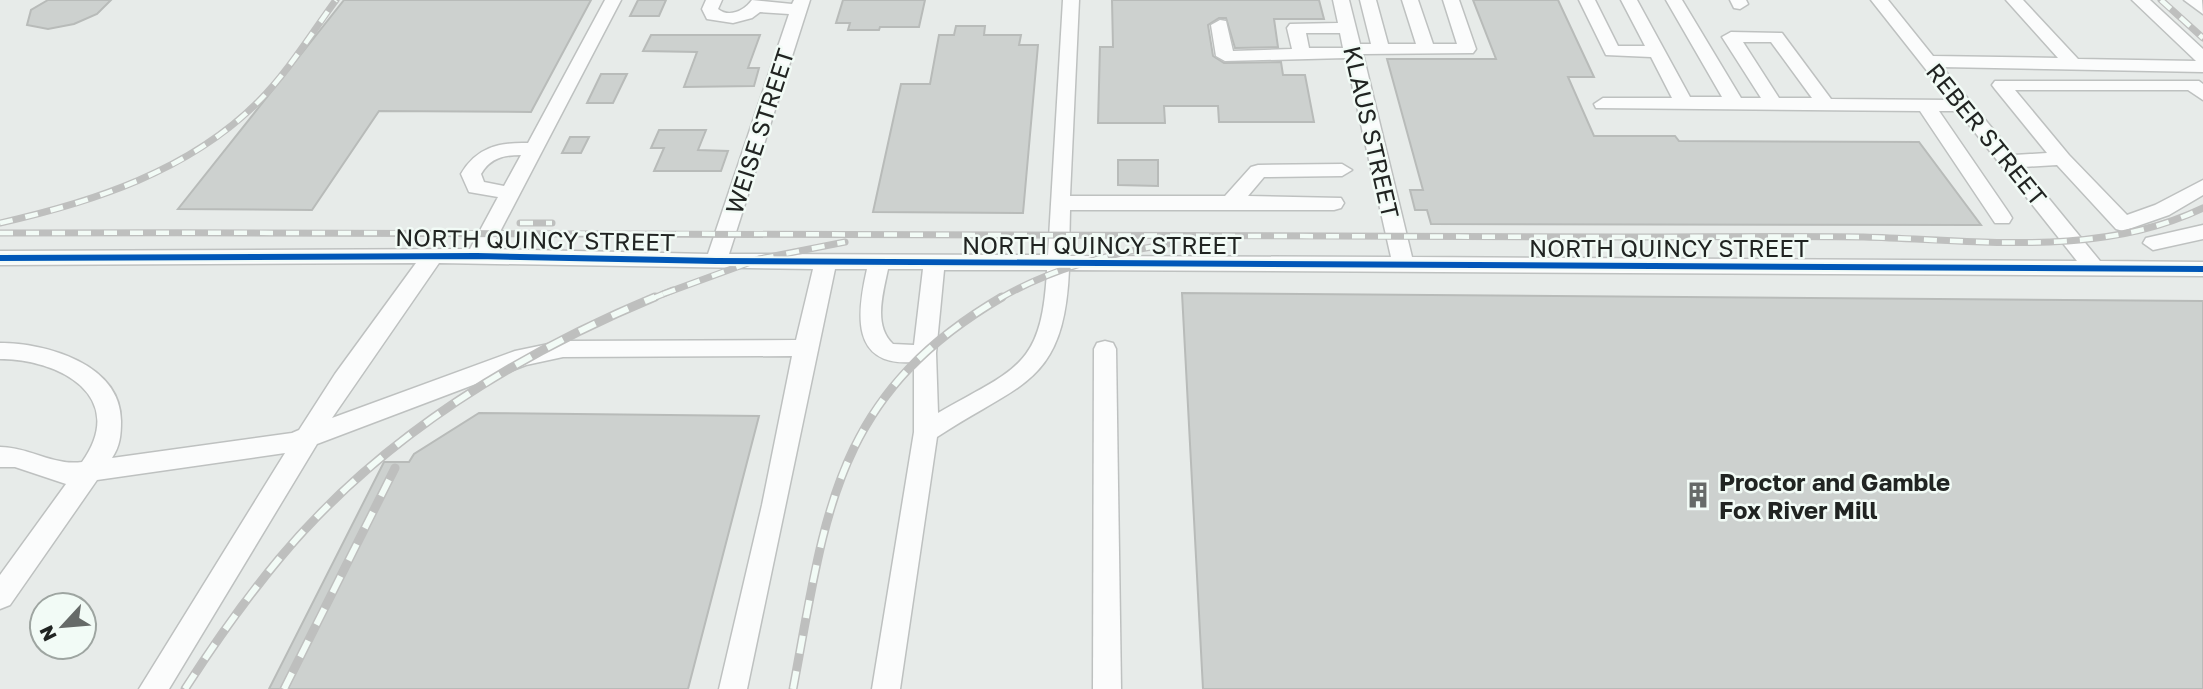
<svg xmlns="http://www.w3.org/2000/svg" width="2203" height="689" font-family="'Golos Text',sans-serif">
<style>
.building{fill:#cdd1cf;stroke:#b8bbb9;stroke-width:2}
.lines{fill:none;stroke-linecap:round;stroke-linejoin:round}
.minor-casing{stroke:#bec1c0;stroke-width:3}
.minor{fill:#fbfcfc;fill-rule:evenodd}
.rail-far1-casing{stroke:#bebfbe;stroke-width:7}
.rail-casing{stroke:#bebfbe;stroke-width:9}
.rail-far1{stroke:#f2fbf6;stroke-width:4.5;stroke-dasharray:13;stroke-linecap:butt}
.rail{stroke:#f2fbf6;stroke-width:6;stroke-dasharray:18;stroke-linecap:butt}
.cycleway-casing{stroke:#f2fbf6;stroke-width:10}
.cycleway{stroke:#0057b8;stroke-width:6}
.labels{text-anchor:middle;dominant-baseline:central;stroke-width:5;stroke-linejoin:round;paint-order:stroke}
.street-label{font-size:24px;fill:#212422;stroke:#f2fbf6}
.poi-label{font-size:24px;font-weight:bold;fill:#212422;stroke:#f2fbf6;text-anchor:start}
</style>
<rect width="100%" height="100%" fill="#e7ebe9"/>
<g class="building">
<path d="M48 0H111L97 14 74 24 48 29 27 25 31 10Z"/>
<path d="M344 0H591L531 112 379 111 312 210 178 209Z"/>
<path d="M638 0H666L659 16H630Z"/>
<path d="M843 0H925L919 27H880L879 30H848L850 23H836Z"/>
<path d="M1112 0H1319L1324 19H1274L1278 47 1235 48 1226 18H1219L1208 25 1213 56 1224 63 1281 62 1283 75H1305L1314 122H1219L1218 106H1164L1165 123H1098L1100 47H1113Z"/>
<path d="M1473 0H1558L1594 77H1568L1594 136H1675L1679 141 1919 142 1981 225 1431 224 1427 210H1415L1410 190H1423L1387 59H1496Z"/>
<path d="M956 26H985L984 35H1021L1019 45H1038L1023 213 873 212 901 84H930L939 35H954Z"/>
<path d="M651 35H760L748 68H759L754 86 684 87 697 52 643 51Z"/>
<path d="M601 74H627L613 103H587Z"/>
<path d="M659 130H706L698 150 728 151 721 171H654L664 148H651Z"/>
<path d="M570 137H589L581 153H562Z"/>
<path d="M1118 160H1158V186L1118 185Z"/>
<path d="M1182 293 2203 301V689H1203Z"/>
<path d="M479 413 759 416 688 689H269L384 462H409L414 454Z"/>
</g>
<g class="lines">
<g class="minor-casing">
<g id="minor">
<path d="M605 0H621L491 249 708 254 789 14 760 12 752 18 733 23 707 19 702 9 706 0H722L718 9C729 18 744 11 752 0L792 4 794 0H810L729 254 1048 255 1063 0H1079L1070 196H1225L1251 167 1258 165 1342 164 1352 170 1342 176 1264 177 1248 196 1341 198 1344 203 1341 208 1334 210H1070L1069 256 1391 257 1346 58 1225 61 1216 56 1211 25 1220 20 1226 21 1233 51 1292 49 1287 28 1290 24 1338 23 1333 0H1349L1360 44H1371L1360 0H1376L1388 44H1416L1402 0H1418L1433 44H1457L1443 0H1459L1476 49 1473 53 1363 54 1412 257 2077 261 1958 111H1939L2009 213 2012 218 2009 223H1995L1920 111 1596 108 1594 104 1603 98H1672L1651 57 1606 55 1579 0H1595L1618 46H1645L1621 0H1637L1690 97H1722L1666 0H1682L1741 98H1761L1722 37 1731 32 1782 33 1831 99 1950 100 1871 0H1888L1933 56 2058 58 2006 0H2023L2078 59 2196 61 2132 0H2150L2203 49V72L1942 67 2014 155 2047 153 1995 89 1992 85 1995 81H2199L2203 84V100L2188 90H2015L2069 155 2127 215 2155 205 2203 180V195L2169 215 2123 231 2116 229 2057 165 2023 167 2100 261 2203 262V276L1069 270C1064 385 1020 382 937 437L900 689H872L914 432V362C850 367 857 313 867 269H835L747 689H719L762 505 792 356 563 357 526 365 317 444 169 689H139L285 453 97 480 10 605 0 609V575L66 484 15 467H0V447C29 447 53 466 82 462 129 396 59 359 0 359V343C46 343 121 364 121 421 121 435 120 446 112 458L292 433 299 430 335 374 416 263 0 265V251L470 249 498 197 469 192 461 174C476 148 498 142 528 143ZM1306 33H1340L1343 48H1309ZM1743 42H1771L1812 98H1779ZM521 155 504 186 484 182 481 174C490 158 504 155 521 155ZM439 263 813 269 796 340 563 341 515 351 332 418ZM888 269H923L914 345 893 344C873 326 883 293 888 269ZM944 270H1047C1042 368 1016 368 938 413L936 353Z"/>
<path d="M1730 0H1746L1748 4 1740 9 1734 8Z"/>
<path d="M2184 0H2202L2203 14Z"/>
<path d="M2203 225V239L2153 250 2143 243 2146 238Z"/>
<path d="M1105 341 1113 343 1116 349 1121 689H1093L1094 349 1097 343Z"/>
</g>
</g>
<use href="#minor" class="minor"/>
<g class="rail-far1-casing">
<g id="rail-far1">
<path d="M2161 0 2203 38"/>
<path d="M0 223C93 202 189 171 258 102 288 72 311 34 336 0"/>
<path d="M520 223H552"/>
<path d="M0 233C540 232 1080 236 1620 237 1702 237 1783 236 1864 237 1977 240 2099 258 2203 208"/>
<path d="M663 294 759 259 845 242"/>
<path d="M651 299 673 290"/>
<path d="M999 299C1052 268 1109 254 1168 244"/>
</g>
</g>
<g class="rail-casing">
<g id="rail">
<path d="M185 689C214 644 244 601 279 559 378 440 513 356 655 297"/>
<path d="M284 689 395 468"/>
<path d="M793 689C826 514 833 396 1002 297"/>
</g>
</g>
<use href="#rail-far1" class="rail-far1"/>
<use href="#rail" class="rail"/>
<g class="cycleway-casing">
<path id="cycleway" d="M0 258 477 256 716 261 2203 269"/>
</g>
<use href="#cycleway" class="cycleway"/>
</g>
<defs>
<g id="building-bare" transform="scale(2.1)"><path d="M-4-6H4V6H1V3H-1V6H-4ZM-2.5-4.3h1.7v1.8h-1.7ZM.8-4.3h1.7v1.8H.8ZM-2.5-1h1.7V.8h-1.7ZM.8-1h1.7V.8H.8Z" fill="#666a68" stroke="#f2fbf6" stroke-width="2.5" paint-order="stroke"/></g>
</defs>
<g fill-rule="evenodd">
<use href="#building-bare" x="1698" y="495"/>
</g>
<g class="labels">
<g class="street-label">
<text transform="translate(759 131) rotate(-72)">WEISE STREET</text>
<text transform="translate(1372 132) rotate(77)">KLAUS STREET</text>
<text transform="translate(1987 134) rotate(51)">REBER STREET</text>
<text transform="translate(535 239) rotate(1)">NORTH QUINCY STREET</text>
<text x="1102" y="244">NORTH QUINCY STREET</text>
<text x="1669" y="247">NORTH QUINCY STREET</text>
</g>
<g class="poi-label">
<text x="1719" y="481">Proctor and Gamble<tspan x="1719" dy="28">Fox River Mill</tspan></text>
</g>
</g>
<g transform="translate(63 626) rotate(244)"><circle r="33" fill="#f2fbf6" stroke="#9ea5a1" stroke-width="2"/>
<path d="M0-5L12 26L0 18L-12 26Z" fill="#666a68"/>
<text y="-10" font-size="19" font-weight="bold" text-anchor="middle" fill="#212422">N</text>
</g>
</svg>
